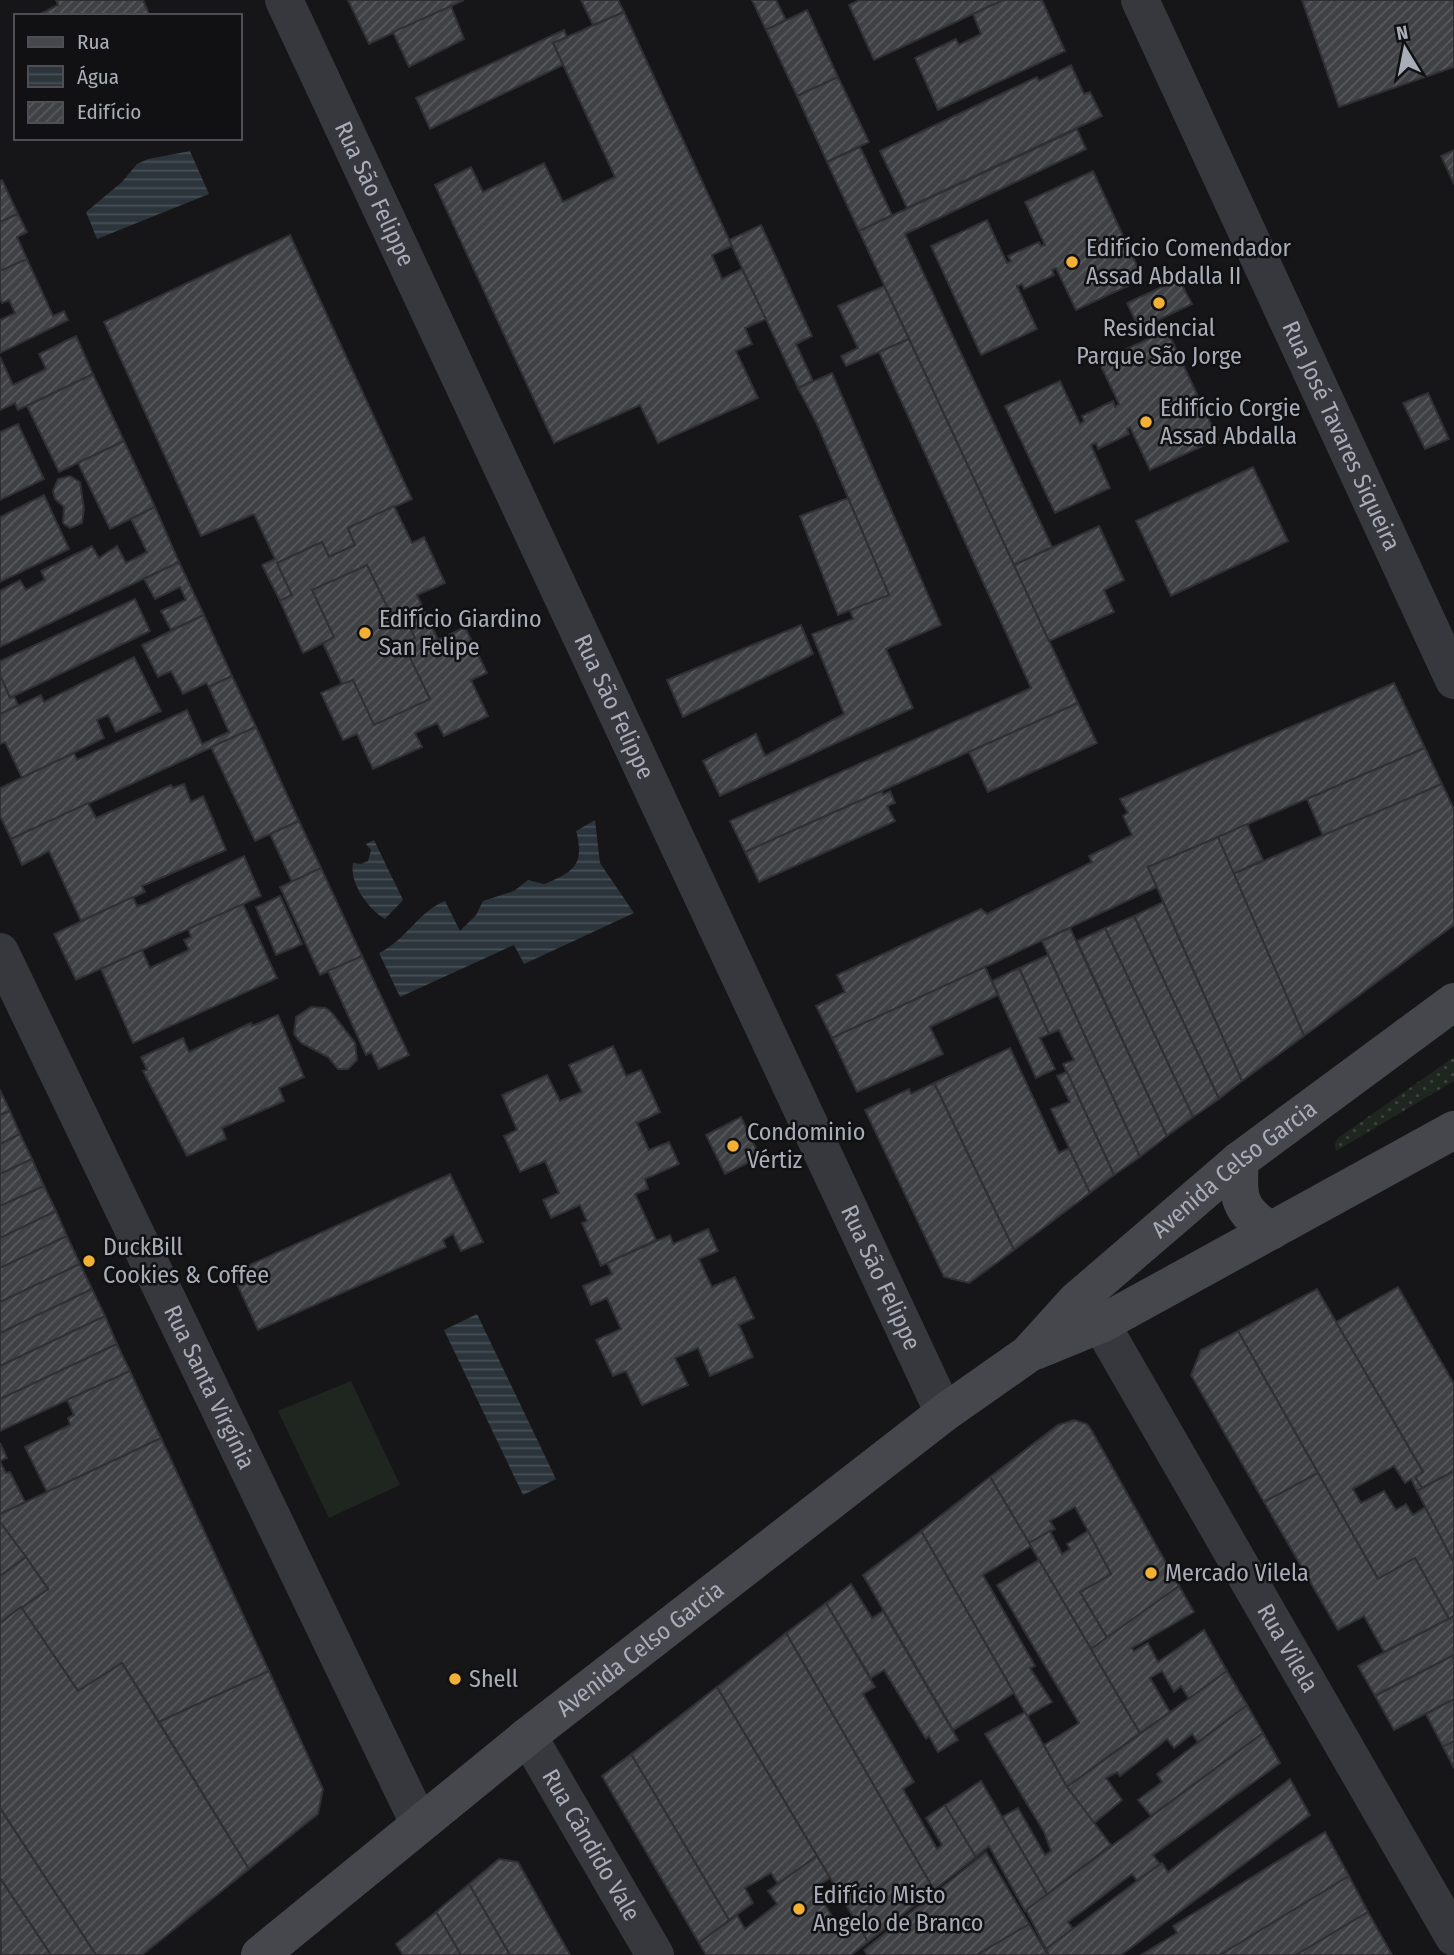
<svg xmlns="http://www.w3.org/2000/svg" width="1454" height="1955" font-family="'Fira Sans Condensed',sans-serif">
<style>
.park{fill:url(#park-dots)}
.pitch{fill:#1e261f}
.water{fill:url(#water-rules)}
.building{fill:url(#building-hatch);stroke:#303034;stroke-width:2}
.lines{fill:none;stroke-linecap:round;stroke-linejoin:round}
.street{stroke:#37383d;stroke-width:38}
.secondary{stroke:#45474d;stroke-width:38}
.poi-dot{fill:#f2b134;stroke:#111113;stroke-width:2.5}
.labels{text-anchor:middle;dominant-baseline:central;stroke-width:5;stroke-linejoin:round;paint-order:stroke}
.street-label{font-size:24px;fill:#a8adb8;stroke:#111113}
.poi-label{font-size:24px;fill:#a8adb8;stroke:#111113;text-anchor:start}
</style>
<defs>
<pattern id="park-dots" width="8" height="8" patternUnits="userSpaceOnUse" patternTransform="scale(1.75)"><rect width="8" height="8" fill="#1e261f"/><path d="M2 2h.1M6 6h.1" fill="none" stroke="#3c433d" stroke-width="1.8" stroke-linecap="round"/></pattern>
<pattern id="water-rules" width="6" height="5" patternUnits="userSpaceOnUse" patternTransform="scale(1.75)"><rect width="6" height="5" fill="#2c353c"/><path d="M0 2.5h6" fill="none" stroke="#485056"/></pattern>
<pattern id="building-hatch" width="6" height="6" patternUnits="userSpaceOnUse" patternTransform="scale(1.75)"><rect width="6" height="6" fill="#404145"/><path d="M-1 1l2-2M0 6l6-6M5 7l2-2" fill="none" stroke="#595a5e"/></pattern>
</defs>
<rect width="100%" height="100%" fill="#161618"/>
<path class="park" d="M1454 1057V1081L1336 1151 1335 1144 1338 1138Z"/>
<path class="pitch" d="M351 1381 400 1485 329 1518 278 1411Z"/>
<g class="water">
<path d="M190 151 209 194 97 239 86 212 122 182 137 164 148 159Z"/>
<path d="M595 820 600 863 634 913 524 964 514 945 400 997 379 953C406 940 418 912 445 901L460 931 476 915 483 901 514 891 528 880 544 884C574 872 585 864 576 831Z"/>
<path d="M374 840 403 900 385 919C369 910 349 883 353 863L361 864 368 861 371 850 366 844Z"/>
<path d="M477 1314 556 1479 523 1495 444 1330Z"/>
</g>
<g class="building">
<path d="M56 0H143L150 16H36L58 5Z"/>
<path d="M348 0H464L369 44Z"/>
<path d="M581 0H618L624 12 593 25Z"/>
<path d="M752 0H776L786 20 766 30Z"/>
<path d="M860 0H1003L874 60 849 5Z"/>
<path d="M1003 0H1042L1065 51 938 110 915 58 956 39 959 45 981 34 973 14Z"/>
<path d="M1302 0H1454V67L1339 107Z"/>
<path d="M451 6 464 39 409 67 393 32Z"/>
<path d="M807 10 838 77 797 96 766 30Z"/>
<path d="M624 12 732 246 712 255 722 279 742 269 766 319 745 328 752 344 736 351 758 398 658 443 640 405 554 443 435 185 471 167 483 192 544 163 563 202 615 177 553 43Z"/>
<path d="M564 30 567 37 553 43 563 65 430 129 416 98Z"/>
<path d="M1071 65 1084 94 1090 92 1102 116 907 208 880 151 1037 77 1039 81Z"/>
<path d="M838 77 869 142 827 162 797 96Z"/>
<path d="M1077 129 1086 149 905 234 1052 547 1014 565 859 231Z"/>
<path d="M860 147 892 215 859 231 827 162Z"/>
<path d="M1454 150V184L1441 156Z"/>
<path d="M1093 171 1143 279 1076 310 1056 268 1052 270 1054 275 1024 289 1022 284 1017 286 1037 329 981 355 931 246 987 220 1007 263 1011 261 1008 256 1039 242 1041 246 1045 245 1025 202Z"/>
<path d="M2 180 18 214 0 222V181Z"/>
<path d="M18 214 27 232 17 237 27 259 0 271V222Z"/>
<path d="M761 225 812 336 796 344 813 381 798 388 729 240Z"/>
<path d="M290 235 412 499 348 528 355 545 329 557 322 542 277 563 292 595 280 601 262 565 275 559 254 514 201 536 104 322Z"/>
<path d="M27 259 53 316 64 311 68 320 0 353V320L15 313 9 300 2 303 0 298V271Z"/>
<path d="M1179 279 1192 304 1139 329 1127 303Z"/>
<path d="M884 286 909 339 846 366 841 356 858 348 838 306Z"/>
<path d="M1167 330 1218 439 1150 470 1130 427 1127 429 1129 434 1098 449 1096 443 1091 445 1110 488 1055 513 1005 406 1060 381 1080 424 1084 421 1082 416 1113 401 1115 407 1119 404 1099 362Z"/>
<path d="M76 336 93 374 18 410 15 403 0 410V357L13 385 46 369 39 354Z"/>
<path d="M909 339 1078 703 745 852 730 821 1031 688 879 352Z"/>
<path d="M832 373 941 625 886 649 913 708 720 796 703 761 756 734 765 756 844 714 812 634 853 619 850 610 889 595 817 424 798 388Z"/>
<path d="M93 374 124 441 59 472 27 406Z"/>
<path d="M1428 393 1449 439 1425 449 1403 403Z"/>
<path d="M18 424 44 479 0 500V432Z"/>
<path d="M124 441 155 507 110 529 78 463Z"/>
<path d="M1253 467 1288 541 1171 596 1136 521Z"/>
<path d="M70 476 80 482 84 509 82 523 70 528 63 523 64 507 55 499 53 491 58 479Z"/>
<path d="M44 495 69 549 0 582V517Z"/>
<path d="M848 498 889 595 838 615 800 516Z"/>
<path d="M394 506 412 543 424 537 445 583 417 595 438 640 465 627 487 673 471 680 488 716 444 736 437 723 415 733 422 747 373 769 357 734 343 740 321 693 342 684 323 643 303 653 280 601 292 595 277 563 322 542 329 557 355 545 348 528Z"/>
<path d="M155 507 179 562 0 647V591L20 580 26 590 45 580 41 571 92 546 99 558 117 546 126 563 147 552 131 519Z"/>
<path d="M1099 526 1124 580 1104 590 1114 612 1049 641 1014 565Z"/>
<path d="M179 562 204 615 171 630 161 611 186 600 180 587 155 599 144 579Z"/>
<path d="M367 565 394 621 404 616 415 638 403 643 430 699 374 725 353 680 342 684 323 643 334 637 312 590Z"/>
<path d="M135 599 150 631 10 698 0 675V661Z"/>
<path d="M204 615 232 676 209 687 206 683 183 694 171 671 158 677 142 645Z"/>
<path d="M801 625 813 654 683 717 667 680Z"/>
<path d="M134 657 161 711 116 732 108 715 97 720 104 738 22 778 5 742 0 744V714L41 695 44 702Z"/>
<path d="M0 675 10 698 14 696 18 705 0 714Z"/>
<path d="M232 676 256 727 11 839 0 816V788L74 753 77 760 187 710 202 744 229 732 209 687Z"/>
<path d="M1394 683 1425 748 1148 867 1157 887 832 1038 816 1006 845 992 837 975 981 909 987 914 1092 862 1089 856 1132 835 1123 816 1128 813 1120 799Z"/>
<path d="M1078 703 1097 743 988 792 969 752Z"/>
<path d="M256 727 299 821 255 841 211 747Z"/>
<path d="M1425 748 1442 784 1323 836 1307 799Z"/>
<path d="M184 784 191 802 203 796 226 850 142 886 145 892 81 921 49 851 22 865 11 839 88 803 96 818 171 785 173 788Z"/>
<path d="M1442 784 1454 809V925L1304 1036 1233 874Z"/>
<path d="M882 791 883 795 890 791 895 803 887 806 895 821 759 882 745 852Z"/>
<path d="M299 821 321 868 292 882 270 834Z"/>
<path d="M1247 824 1263 860 1233 874 1218 837Z"/>
<path d="M1218 837 1304 1036 1242 1081 1148 867Z"/>
<path d="M244 856 261 896 76 980 54 934 133 897 137 906 145 904Z"/>
<path d="M321 868 362 956 320 975 280 887Z"/>
<path d="M280 896 302 944 276 955 256 907Z"/>
<path d="M1163 902 1242 1081 1219 1099 1134 916Z"/>
<path d="M243 904 277 978 133 1043 101 969 142 950 150 968 189 950 184 940 191 937 188 929Z"/>
<path d="M1134 916 1219 1099 1193 1117 1105 928Z"/>
<path d="M1070 928 1167 1136 1140 1157 1042 941Z"/>
<path d="M1105 928 1193 1117 1167 1136 1077 941Z"/>
<path d="M1048 955 1140 1157 1114 1175 1063 1064 1074 1060 1059 1030 1049 1034 1019 968Z"/>
<path d="M362 956 409 1055 379 1069 371 1052 366 1055 328 971Z"/>
<path d="M985 967 998 995 930 1027 943 1054 857 1092 832 1038Z"/>
<path d="M1019 968 1049 1034 1040 1038 1055 1069 1036 1078 992 981Z"/>
<path d="M311 1007 326 1008 332 1013 355 1043 357 1060 348 1069H338L328 1057 301 1043 294 1034 296 1017Z"/>
<path d="M278 1015 304 1077 279 1088 284 1101 222 1128 226 1139 187 1156 143 1071 147 1070 141 1057 183 1038 189 1052 251 1023 252 1026Z"/>
<path d="M613 1046 626 1076 641 1070 660 1112 637 1123 649 1150 669 1142 679 1164 645 1179 648 1189 635 1194 656 1240 601 1266 582 1223 587 1221 580 1205 551 1218 543 1200 559 1193 545 1161 520 1172 504 1136 517 1130 502 1095 547 1075 560 1101 582 1092 569 1065Z"/>
<path d="M1010 1048 1059 1153 1069 1148 1090 1193 1014 1250 934 1083Z"/>
<path d="M1067 1072 1114 1175 1090 1193 1051 1109 1070 1102 1057 1076Z"/>
<path d="M934 1083 1014 1250 969 1283 944 1277 865 1110 909 1089 911 1094Z"/>
<path d="M0 1090 10 1111 0 1115Z"/>
<path d="M10 1111 20 1134 0 1144V1115Z"/>
<path d="M741 1117 760 1157 725 1174 706 1135Z"/>
<path d="M20 1134 32 1159 0 1174V1144Z"/>
<path d="M32 1159 44 1186 0 1206V1174Z"/>
<path d="M450 1174 483 1242 461 1251 453 1234 443 1240 446 1247 258 1330 232 1273Z"/>
<path d="M44 1186 56 1211 0 1238V1206Z"/>
<path d="M56 1211 67 1236 0 1268V1238Z"/>
<path d="M708 1229 718 1251 699 1259 712 1287 735 1277 754 1318 739 1325 753 1357 710 1376 698 1348 675 1358 688 1385 642 1405 626 1371 613 1376 596 1340 621 1329 607 1298 591 1305 583 1286 612 1274 607 1263 670 1235 673 1244Z"/>
<path d="M67 1236 80 1264 0 1302V1268Z"/>
<path d="M80 1264 92 1289 0 1333V1302Z"/>
<path d="M1398 1287 1454 1384V1471L1422 1488 1415 1477 1423 1472 1336 1322Z"/>
<path d="M92 1289 105 1316 0 1366V1333Z"/>
<path d="M1317 1289 1423 1472 1415 1477 1422 1488 1417 1491 1411 1479 1405 1483 1394 1466 1353 1489 1361 1503 1384 1491 1396 1510 1406 1504 1413 1515 1425 1507 1454 1563V1616L1449 1619 1415 1558 1378 1579 1238 1331Z"/>
<path d="M105 1316 117 1344 0 1399V1366Z"/>
<path d="M1238 1331 1318 1473 1264 1502 1191 1375 1201 1350Z"/>
<path d="M117 1344 130 1371 0 1431V1399Z"/>
<path d="M130 1371 161 1438 47 1492 25 1447 70 1425 68 1418 74 1415 67 1400Z"/>
<path d="M1074 1420 1087 1424 1092 1431 1179 1586 1107 1638 1080 1592 1111 1574 1075 1507 1050 1521 1055 1529 1029 1543 990 1477 1058 1425Z"/>
<path d="M161 1438 269 1671 159 1722 122 1663 78 1691 21 1607 48 1589 0 1522V1514Z"/>
<path d="M0 1443 7 1458 0 1461Z"/>
<path d="M0 1462 6 1473 10 1472 25 1502 0 1514Z"/>
<path d="M1454 1471V1563L1417 1491Z"/>
<path d="M1318 1473 1378 1579 1415 1558 1449 1619 1384 1652 1364 1616 1338 1630 1264 1502Z"/>
<path d="M990 1477 1031 1546 983 1575 1035 1666 1030 1668 1052 1702 1027 1716 921 1531Z"/>
<path d="M0 1522 26 1557 0 1576Z"/>
<path d="M921 1531 1014 1693 953 1730 863 1575Z"/>
<path d="M1050 1531 1062 1554 1070 1549 1067 1544 1088 1531 1111 1574 1080 1592 1107 1638 1091 1649 1029 1543Z"/>
<path d="M26 1557 48 1589 0 1623V1576Z"/>
<path d="M1039 1560 1140 1733 1067 1787 1044 1745 1079 1723 997 1585Z"/>
<path d="M851 1584 872 1618 883 1611 958 1740 938 1752 929 1736 926 1739 884 1670 871 1678 826 1603Z"/>
<path d="M1179 1586 1194 1612 1132 1648 1134 1651 1148 1643 1158 1662 1204 1630 1227 1671 1189 1699 1181 1686 1174 1692 1162 1671 1150 1678 1170 1712 1140 1733 1091 1649Z"/>
<path d="M826 1603 875 1687 863 1694 914 1782 903 1789 937 1849 942 1845 926 1818 945 1805 976 1857 934 1890 786 1633Z"/>
<path d="M21 1607 78 1691 122 1663 249 1869 142 1955H96L0 1808V1623Z"/>
<path d="M1454 1616V1655L1375 1696 1358 1666Z"/>
<path d="M786 1633 934 1890 868 1942 717 1687Z"/>
<path d="M1454 1655V1699L1394 1730 1375 1696Z"/>
<path d="M269 1671 323 1789 318 1814 249 1869 159 1722Z"/>
<path d="M1227 1671 1247 1705 1198 1742 1192 1734 1174 1748 1167 1739 1120 1776 1117 1772 1106 1778 1122 1800 1093 1824 1067 1787Z"/>
<path d="M717 1687 817 1856 778 1884 771 1873 745 1888 753 1903 729 1920 631 1754Z"/>
<path d="M1454 1699V1741L1443 1747 1426 1714Z"/>
<path d="M1247 1705 1263 1733 1151 1816 1138 1800 1162 1782 1157 1774Z"/>
<path d="M1025 1712 1067 1787 1111 1845 1047 1894 1002 1817 1018 1808 1045 1855 1051 1851 1044 1832 985 1734Z"/>
<path d="M1263 1733 1280 1763 1153 1855 1160 1864 1137 1881 1132 1874 1068 1922 1073 1929 1046 1949 1026 1910Z"/>
<path d="M1454 1741V1768L1443 1747Z"/>
<path d="M631 1754 729 1920 699 1943 602 1776Z"/>
<path d="M1290 1779 1310 1815 1121 1955H1049L1046 1949 1137 1881 1162 1863 1168 1872Z"/>
<path d="M981 1781 1047 1894 1025 1911 989 1846 976 1857 945 1805Z"/>
<path d="M0 1808 9 1822 96 1955H51L0 1878Z"/>
<path d="M1325 1832 1349 1876 1220 1955H1141L1177 1933 1173 1926Z"/>
<path d="M986 1852 1029 1924 977 1955H867L864 1950Z"/>
<path d="M817 1856 830 1878 815 1888 842 1933 856 1922 868 1942 851 1955H706L699 1943 737 1915 745 1929 777 1904 768 1891Z"/>
<path d="M499 1859 518 1862 570 1955H510L469 1884Z"/>
<path d="M1349 1876 1368 1912 1296 1955H1220Z"/>
<path d="M0 1878 51 1955H1Z"/>
<path d="M469 1884 510 1955H461L436 1912Z"/>
<path d="M436 1912 461 1955H403L396 1944Z"/>
<path d="M1368 1912 1392 1955H1296Z"/>
<path d="M1029 1924 1048 1955H977Z"/>
</g>
<g class="lines">
<g class="street">
<path id="s1" d="M284 0 944 1413"/>
<path id="s2" d="M1140 0 1454 680"/>
<path id="s3" d="M0 952 419 1823"/>
<path id="s4" d="M1101 1324 1454 1937"/>
<path id="s5" d="M528 1736 655 1955"/>
</g>
<g class="secondary">
<path d="M1240 1160C1237 1197 1238 1210 1271 1231"/>
<path d="M1035 1351 1101 1324 1454 1130"/>
<path id="s6" d="M260 1955 528 1736 944 1413 1028 1354 1076 1301 1240 1160 1454 1002"/>
</g>
</g>
<g class="poi-dot">
<circle cx="1072" cy="262" r="7"/>
<circle cx="1159" cy="303" r="7"/>
<circle cx="1146" cy="422" r="7"/>
<circle cx="365" cy="633" r="7"/>
<circle cx="733" cy="1146" r="7"/>
<circle cx="89" cy="1261" r="7"/>
<circle cx="1151" cy="1573" r="7"/>
<circle cx="455" cy="1679" r="7"/>
<circle cx="799" cy="1909" r="7"/>
</g>
<g class="labels">
<g class="street-label">
<text stroke="none"><textPath href="#s1" startOffset="214">Rua São Felippe</textPath></text>
<text stroke="none"><textPath href="#s2" startOffset="480">Rua José Tavares Siqueira</textPath></text>
<text stroke="none"><textPath href="#s1" startOffset="780">Rua São Felippe</textPath></text>
<text stroke="none"><textPath href="#s6" startOffset="1253">Avenida Celso Garcia</textPath></text>
<text stroke="none"><textPath href="#s1" startOffset="1410">Rua São Felippe</textPath></text>
<text stroke="none"><textPath href="#s3" startOffset="483">Rua Santa Virgínia</textPath></text>
<text stroke="none"><textPath href="#s6" startOffset="488">Avenida Celso Garcia</textPath></text>
<text stroke="none"><textPath href="#s4" startOffset="374">Rua Vilela</textPath></text>
<text stroke="none"><textPath href="#s5" startOffset="126">Rua Cândido Vale</textPath></text>
</g>
<g class="poi-label">
<text x="1086" y="248">Edifício Comendador<tspan x="1086" dy="28">Assad Abdalla II</tspan></text>
<text x="1159" y="328" text-anchor="middle">Residencial<tspan x="1159" dy="28">Parque São Jorge</tspan></text>
<text x="1160" y="408">Edifício Corgie<tspan x="1160" dy="28">Assad Abdalla</tspan></text>
<text x="379" y="619">Edifício Giardino<tspan x="379" dy="28">San Felipe</tspan></text>
<text x="747" y="1132">Condominio<tspan x="747" dy="28">Vértiz</tspan></text>
<text x="103" y="1247">DuckBill<tspan x="103" dy="28">Cookies &amp; Coffee</tspan></text>
<text x="1165" y="1573">Mercado Vilela</text>
<text x="469" y="1679">Shell</text>
<text x="813" y="1895">Edifício Misto<tspan x="813" dy="28">Angelo de Branco</tspan></text>
</g>
</g>
<rect x="14" y="14" width="228" height="126" fill="#111113" stroke="#4d4f55" stroke-width="2"/>
<rect x="28" y="37" width="35" height="10" fill="#45474d" stroke="#4d4f55" stroke-width="2"/>
<text x="77" y="49" font-size="21" fill="#a8adb8">Rua</text>
<rect x="28" y="66" width="35" height="21" fill="url(#water-rules)" stroke="#4d4f55" stroke-width="2"/>
<text x="77" y="84" font-size="21" fill="#a8adb8">Água</text>
<rect x="28" y="102" width="35" height="21" fill="url(#building-hatch)" stroke="#4d4f55" stroke-width="2"/>
<text x="77" y="119" font-size="21" fill="#a8adb8">Edifício</text>
<g transform="translate(1405 49) rotate(350)" stroke="#111113" stroke-width="5" paint-order="stroke">
<path d="M0-5L12 26L0 18L-12 26Z" fill="#a8adb8"/>
<text y="-10" font-size="19" font-weight="bold" text-anchor="middle" fill="#a8adb8">N</text>
</g>
</svg>
